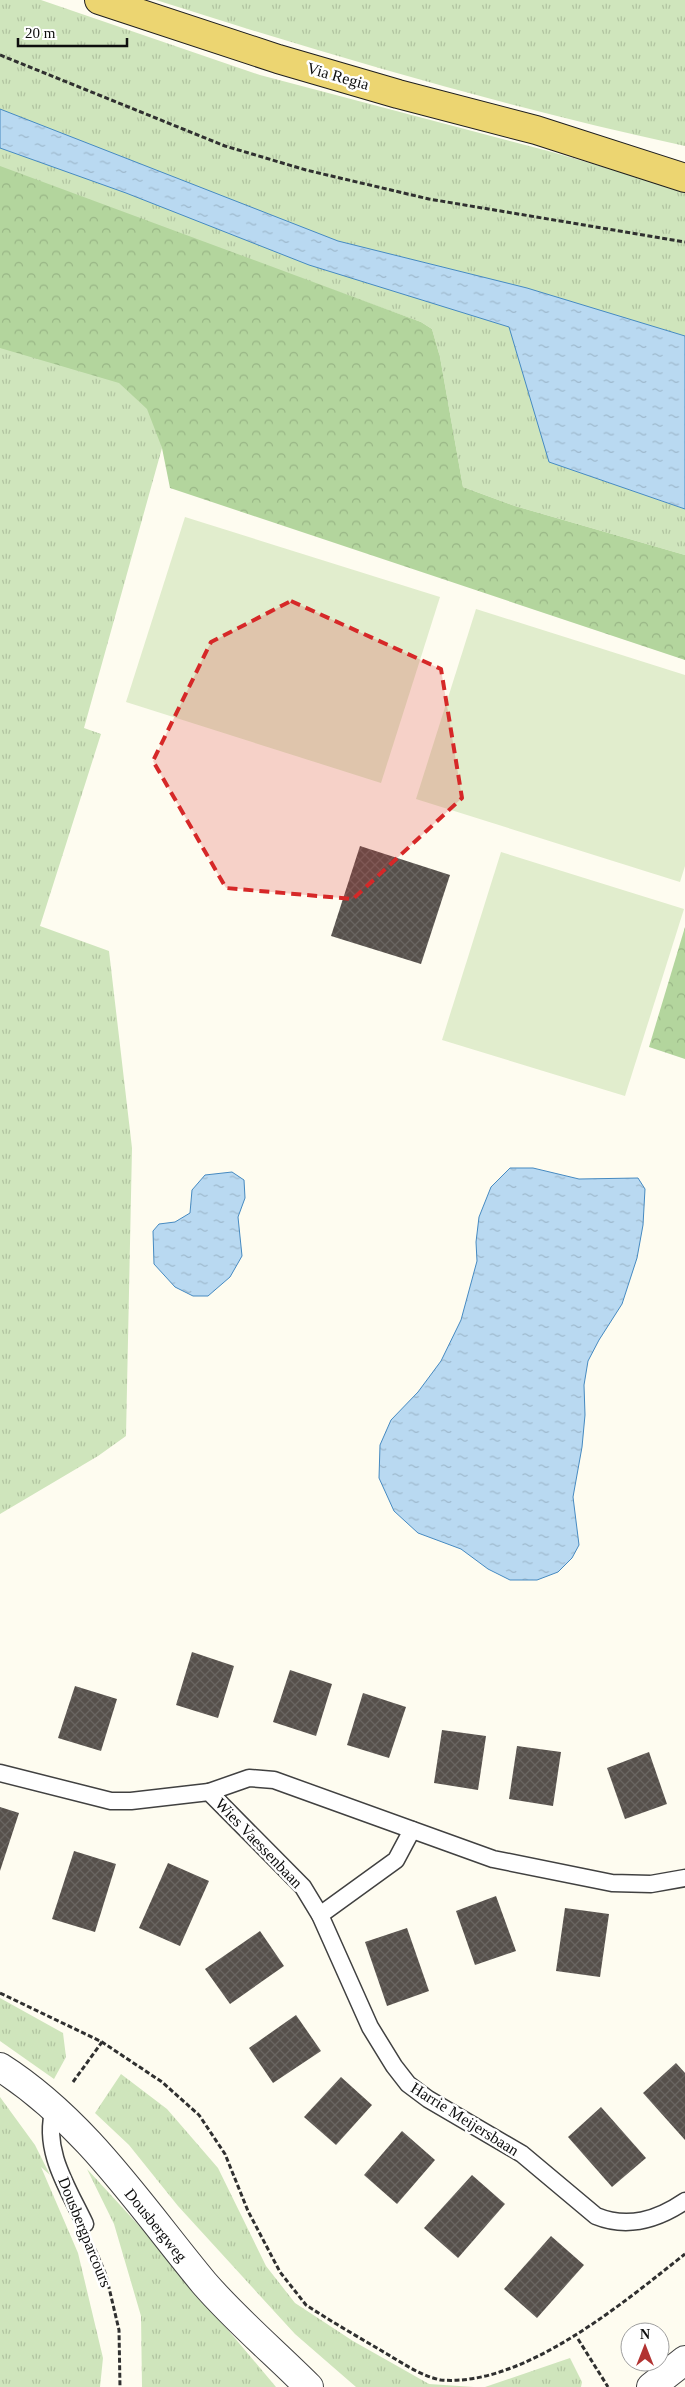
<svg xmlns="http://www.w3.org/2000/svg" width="685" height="2387" font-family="Georgia,serif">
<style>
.grass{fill:url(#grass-tufts)}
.forest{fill:url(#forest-crowns)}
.pitch{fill:#e1edcd}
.water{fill:url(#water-ripples);stroke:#468ac1}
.building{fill:url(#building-cross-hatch)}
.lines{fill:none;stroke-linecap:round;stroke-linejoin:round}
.service-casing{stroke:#414141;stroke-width:19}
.minor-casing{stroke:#414141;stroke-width:30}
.primary-casing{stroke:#1f1f1f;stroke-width:30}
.path{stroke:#303030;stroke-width:3;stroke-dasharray:5 2.5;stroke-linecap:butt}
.service{stroke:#fff;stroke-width:16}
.minor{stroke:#fff;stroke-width:28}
.primary{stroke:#ecd571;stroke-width:28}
.marked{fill:#d62828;fill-opacity:0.2;stroke:#d62828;stroke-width:4;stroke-dasharray:10 6;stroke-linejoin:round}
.labels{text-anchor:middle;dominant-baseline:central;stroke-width:5;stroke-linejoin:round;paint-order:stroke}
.street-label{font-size:16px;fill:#0e0e0e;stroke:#fff}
</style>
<defs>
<pattern id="grass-tufts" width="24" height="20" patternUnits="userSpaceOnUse" patternTransform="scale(1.25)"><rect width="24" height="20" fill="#cfe5bc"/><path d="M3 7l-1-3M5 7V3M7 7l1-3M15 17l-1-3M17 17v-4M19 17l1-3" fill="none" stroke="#b1c3a0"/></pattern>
<pattern id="forest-crowns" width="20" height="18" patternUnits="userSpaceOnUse" patternTransform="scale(1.25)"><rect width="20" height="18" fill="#b3d59d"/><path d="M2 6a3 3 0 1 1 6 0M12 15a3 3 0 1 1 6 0" fill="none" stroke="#99b686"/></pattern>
<pattern id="water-ripples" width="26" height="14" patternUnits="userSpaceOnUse" patternTransform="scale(1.25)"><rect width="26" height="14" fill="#b9d9f1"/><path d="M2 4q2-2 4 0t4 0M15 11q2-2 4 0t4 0" fill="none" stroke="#9eb9cd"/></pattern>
<pattern id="building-cross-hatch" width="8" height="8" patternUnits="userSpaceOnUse" patternTransform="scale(1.25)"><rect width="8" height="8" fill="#56504b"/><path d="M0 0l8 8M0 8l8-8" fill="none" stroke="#696561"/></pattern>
</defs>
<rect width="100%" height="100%" fill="#fefcf0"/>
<g class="grass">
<path d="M0 0H41L260 75 552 152 685 191V336L654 329 550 462 685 509V555L515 506 463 487 440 357 432 329 421 322 121 213 162 448 84 728 101 734 40 926 109 951 132 1148 126 1436 98 1456 0 1514Z"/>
<path d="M156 0H685V146C506 107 331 56 156 0Z"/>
<path d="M0 1998 63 2033 66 2057 54 2079 0 2041Z"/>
<path d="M121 2074 167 2109 218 2168 266 2266 295 2303 353 2341 429 2384 474 2387H356L295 2334 178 2206 129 2145 95 2113Z"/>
<path d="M0 2097 35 2145 50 2175 41 2167 78 2253 103 2358 100 2387H0Z"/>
<path d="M87 2169 154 2242 276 2387H142L141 2316 114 2224Z"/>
<path d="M570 2358 582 2382 581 2387H485Z"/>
</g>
<g class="forest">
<path d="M0 166 421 322 432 329 440 357 463 487 515 506 685 555V660L170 488 162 448 147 409 119 383 0 348Z"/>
<path d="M685 927V1059L649 1047Z"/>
</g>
<g class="pitch">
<path d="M185 517 440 597 381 783 126 702Z"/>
<path d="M476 609 685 675V866L680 882 416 799Z"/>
<path d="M501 852 684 909 625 1096 442 1040Z"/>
</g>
<g class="water">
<path d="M0 109 338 241 527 288 685 336V509L549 462 509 327 309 265 126 193 0 148Z"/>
<path d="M510 1168H533L579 1179 638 1178 645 1189 643 1225 637 1258 622 1304 599 1340 588 1361 584 1385 585 1415 582 1447 573 1497 579 1545 572 1558 558 1572 537 1580H510L488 1569 461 1549 418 1533 394 1511 379 1478 380 1445 391 1420 418 1392 441 1361 461 1320 477 1261 476 1242 479 1217 491 1187Z"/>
<path d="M232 1172 244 1180 245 1198 238 1217 242 1256 230 1277 208 1296H193L175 1287 154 1264 153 1231 159 1224 175 1222 190 1213 192 1190 205 1175Z"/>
</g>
<g class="building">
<path d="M360 846 450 875 421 964 331 936Z"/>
<path d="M192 1652 234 1666 218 1718 176 1705Z"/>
<path d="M290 1670 332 1684 316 1736 273 1722Z"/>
<path d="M75 1686 117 1699 101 1751 58 1738Z"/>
<path d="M363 1693 406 1707 389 1758 347 1745Z"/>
<path d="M442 1730 486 1736 478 1790 434 1783Z"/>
<path d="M517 1746 561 1752 553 1806 509 1799Z"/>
<path d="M649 1752 667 1804 625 1819 607 1768Z"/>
<path d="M0 1807 19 1813 0 1871Z"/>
<path d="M74 1851 116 1864 95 1932 52 1919Z"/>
<path d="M168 1863 209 1881 180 1946 139 1928Z"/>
<path d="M496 1896 516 1951 475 1965 456 1911Z"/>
<path d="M565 1908 609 1914 600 1977 556 1971Z"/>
<path d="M407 1928 429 1991 387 2006 365 1942Z"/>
<path d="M260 1931 284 1966 230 2004 205 1969Z"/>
<path d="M296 2015 321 2051 273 2083 249 2048Z"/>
<path d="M676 2063 685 2073V2140L643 2093Z"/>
<path d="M341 2077 372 2105 336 2145 304 2117Z"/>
<path d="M601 2107 646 2158 612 2187 568 2137Z"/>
<path d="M402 2131 435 2160 397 2204 364 2175Z"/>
<path d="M472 2175 505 2204 458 2258 424 2228Z"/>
<path d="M551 2236 584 2265 537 2318 504 2289Z"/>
</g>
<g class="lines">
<g class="service-casing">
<g id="service">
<path d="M0 1773 111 1801H131L209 1792 303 1887 320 1915 370 2027 394 2066 408 2084 428 2099 522 2154 596 2216C628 2229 657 2220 685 2201"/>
<path d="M209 1792 249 1778 274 1780 493 1859 612 1883 651 1884 685 1878"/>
<path d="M320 1915 396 1860 412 1830"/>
<path d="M54 2109C42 2150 68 2188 85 2224"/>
</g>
</g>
<g class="minor-casing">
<g id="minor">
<path d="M0 2067C85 2121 141 2207 204 2283 235 2319 275 2353 309 2387"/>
<path d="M651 2387 685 2360"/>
</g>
</g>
<g class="primary-casing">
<path id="primary" d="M99 0 278 59 398 94 536 130 685 178"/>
</g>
<g class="path">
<path d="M0 55 225 146 306 170 429 199 685 242"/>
<path d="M0 1993 102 2042 162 2082 199 2115 225 2154 248 2211 280 2272 306 2305C332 2322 360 2338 387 2354 404 2364 421 2376 441 2380 524 2387 624 2302 685 2254"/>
<path d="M73 2082 102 2042"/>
<path d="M95 2249 106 2275 119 2330 120 2387"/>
<path d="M578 2339 608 2387"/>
</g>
<use href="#service" class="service"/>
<use href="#minor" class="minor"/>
<use href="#primary" class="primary"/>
</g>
<path class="marked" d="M291 601 441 669 462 798 353 899 226 888 153 761 211 642Z"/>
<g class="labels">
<g class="street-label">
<text transform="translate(338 76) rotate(16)">Via Regia</text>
<text transform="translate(259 1843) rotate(46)">Wies Vaessenbaan</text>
<text transform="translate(465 2119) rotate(32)">Harrie Meijersbaan</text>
<text transform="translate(156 2225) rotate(51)">Dousbergweg</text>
<text transform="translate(85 2232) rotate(68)">Dousbergparcours</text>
</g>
</g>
<g transform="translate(645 2347)"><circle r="24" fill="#ffffff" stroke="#9f9f9f"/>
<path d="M0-4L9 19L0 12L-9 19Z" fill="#b23332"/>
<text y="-8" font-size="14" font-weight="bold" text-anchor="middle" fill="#0e0e0e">N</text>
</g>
<path d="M18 38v8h109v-8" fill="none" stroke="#0e0e0e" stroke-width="2.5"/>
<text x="25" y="38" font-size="15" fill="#0e0e0e" stroke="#ffffff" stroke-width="4" paint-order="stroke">20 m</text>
</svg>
